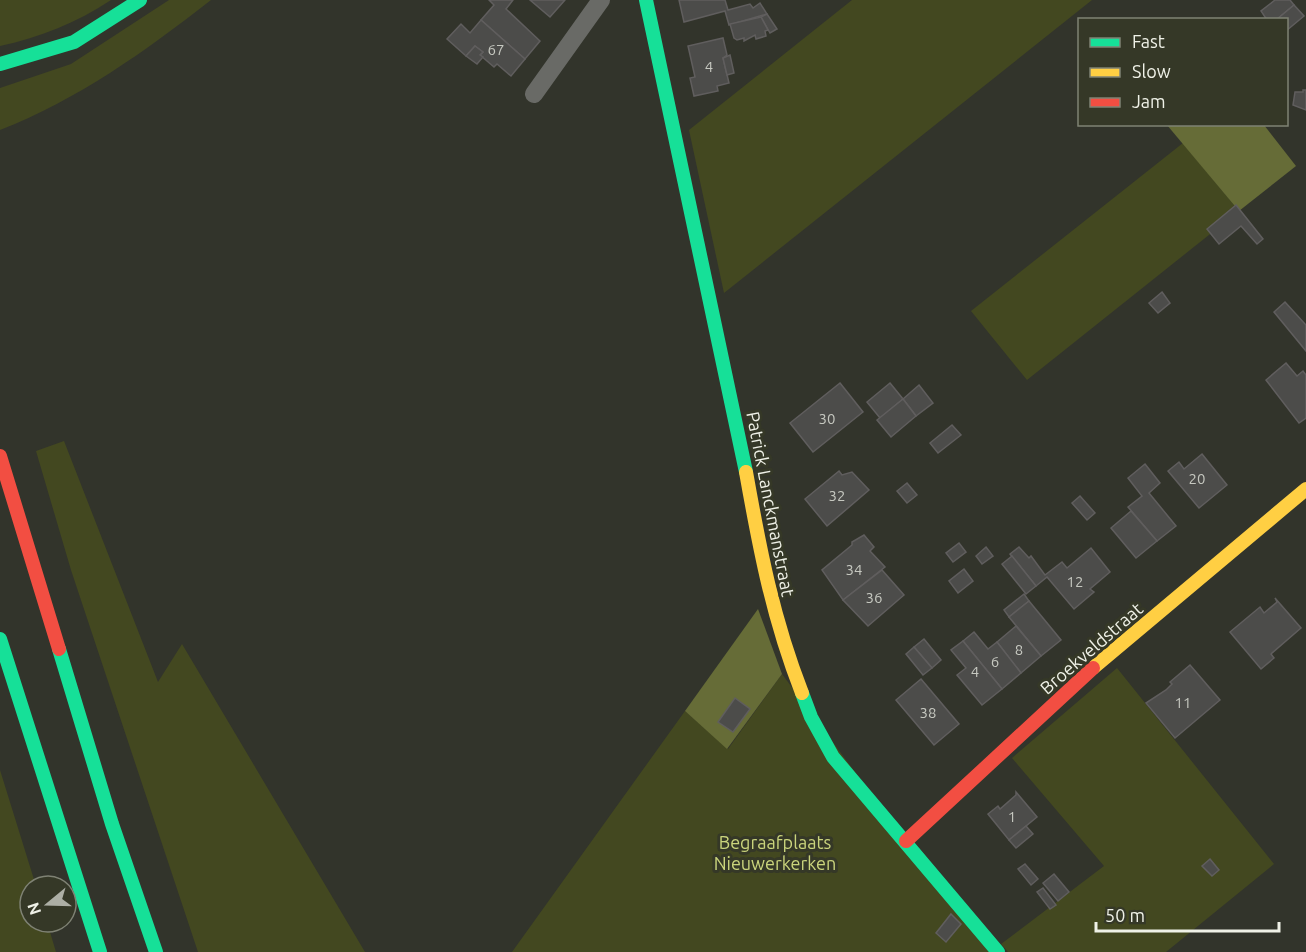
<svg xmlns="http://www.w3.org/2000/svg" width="1306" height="952" font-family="Ubuntu,sans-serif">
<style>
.green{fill:#434820}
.forest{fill:#666c37}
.building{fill:#4c4c4a;stroke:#605e5e;stroke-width:1.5}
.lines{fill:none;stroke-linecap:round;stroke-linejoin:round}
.street{stroke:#696a66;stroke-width:18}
.fast{stroke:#16e098;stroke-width:14}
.slow{stroke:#ffcf43;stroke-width:14}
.jam{stroke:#f24e42;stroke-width:14}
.labels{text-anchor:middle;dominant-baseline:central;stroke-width:6;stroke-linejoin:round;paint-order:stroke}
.number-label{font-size:15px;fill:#c6c8c0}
.street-label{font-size:18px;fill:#eff1e7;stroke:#353827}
.park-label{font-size:18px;fill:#cad47c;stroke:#353827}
</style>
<rect width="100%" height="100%" fill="#32342b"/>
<g class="green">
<path d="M0 0H111C76 23 41 37 0 46Z"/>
<path d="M169 0H211C146 51 77 100 0 130V88L71 64Z"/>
<path d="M852 0H1092L724 293 689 130Z"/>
<path d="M1183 143 1239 211 1027 380 971 311Z"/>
<path d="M64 441 158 682 182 644 365 952H198L71 570 36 451Z"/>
<path d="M1117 668 1274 864 1166 952H1008L1001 944 1104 866 1012 758Z"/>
<path d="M782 674 989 952H512L685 711 728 749Z"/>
<path d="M0 770 36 886H30V922H47L56 952H0Z"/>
</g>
<g class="forest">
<path d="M1167 125H1264L1296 166 1239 211Z"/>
<path d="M758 609 782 674 727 749 685 711Z"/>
</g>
<g class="building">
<path d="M489 0H513L506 9 540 41 525 59 481 20 494 5Z"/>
<path d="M530 0H565L550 17Z"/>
<path d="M679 0H725L728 10 750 4 753 8 760 3 767 14 729 25 725 11 684 22Z"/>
<path d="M1275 0H1290L1294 5 1276 20H1267L1261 11Z"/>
<path d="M1294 5 1304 16 1286 31V20H1276Z"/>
<path d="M767 14 777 29 770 33 761 17Z"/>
<path d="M761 17 768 30 765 31 766 36 756 39 755 35 744 41V38L737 40 734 38 730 24Z"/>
<path d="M481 20 525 59 511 76 497 64 494 67 480 55 483 52 475 46 466 56 447 39 461 24 470 33Z"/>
<path d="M723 38 727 55 723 58 729 83 717 86 718 91 694 96 690 78 695 77 688 46Z"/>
<path d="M475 46 483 52 480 55 483 57 477 64 466 56Z"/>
<path d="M730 55 734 73 727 75 723 58Z"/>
<path d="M1303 90H1306V110L1293 105 1295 92H1303Z"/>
<path d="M1236 205 1263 239 1257 244 1241 226 1219 244 1207 229Z"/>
<path d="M1162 292 1170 303 1158 313 1149 303Z"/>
<path d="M1285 302 1306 325V351L1274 312Z"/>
<path d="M1286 363 1297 376 1303 371 1306 375V418L1299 423 1266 380Z"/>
<path d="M840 383 863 412 813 452 790 423Z"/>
<path d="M890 383 903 399 880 418 867 402Z"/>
<path d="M919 385 933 403 916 416 903 399Z"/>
<path d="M903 399 916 416 891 437 877 420Z"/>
<path d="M952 425 961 435 938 453 930 443Z"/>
<path d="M1202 454 1227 485 1199 508 1168 471 1179 462 1184 469Z"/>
<path d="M1145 464 1160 483 1149 493 1176 526 1157 541 1128 507 1142 496 1128 478Z"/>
<path d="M839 471 842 475 852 472 869 490 827 526 805 499Z"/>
<path d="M907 483 917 495 907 503 897 491Z"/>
<path d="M1080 496 1095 513 1087 520 1072 503Z"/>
<path d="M1131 511 1157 541 1136 558 1111 528Z"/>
<path d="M864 535 874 547 870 551 885 567 843 600 822 570 852 545V542Z"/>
<path d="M959 543 966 552 953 562 946 553Z"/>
<path d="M986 547 993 556 982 564 976 556Z"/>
<path d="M1019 547 1029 558 1031 556 1045 575 1062 562 1067 568 1091 548 1110 572 1090 589 1094 592 1074 609 1047 577 1036 586 1010 554Z"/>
<path d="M1012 556 1036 586 1026 594 1002 564Z"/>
<path d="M964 569 973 581 958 593 949 581Z"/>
<path d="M882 570 904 595 868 626 843 600Z"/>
<path d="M1024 594 1029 601 1009 617 1004 610Z"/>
<path d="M1275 598 1301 628 1271 654 1274 658 1261 669 1230 632 1260 607 1264 613 1277 602Z"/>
<path d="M1029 601 1061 640 1041 656 1009 617Z"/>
<path d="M1016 626 1041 656 1021 673 997 642Z"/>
<path d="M974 632 988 649 997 642 1021 673 1002 689 963 641Z"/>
<path d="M924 639 941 660 932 668 914 647Z"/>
<path d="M963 641 1002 689 982 705 957 675 966 668 951 650Z"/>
<path d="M914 647 932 668 923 675 906 654Z"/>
<path d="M1190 665 1220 700 1175 738 1146 703 1166 690 1172 684 1170 682Z"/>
<path d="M921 679 959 724 934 745 896 700Z"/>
<path d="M735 698 750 709 733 732 718 722Z"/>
<path d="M1016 792 1037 817 1009 840 988 814 998 806 1000 809 1016 795Z"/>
<path d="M1026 826 1033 834 1016 848 1009 840Z"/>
<path d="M1210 859 1219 870 1212 876 1202 866Z"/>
<path d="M1025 864 1038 879 1031 885 1018 869Z"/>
<path d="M1054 874 1069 892 1058 901 1043 883Z"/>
<path d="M1043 888 1056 905 1050 909 1037 892Z"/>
<path d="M951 914 961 924 946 942 936 933Z"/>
</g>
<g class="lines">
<path class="street" d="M534 94 601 0"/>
<g class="fast">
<path d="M646 0 746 472"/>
<path d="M0 64 74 42 140 0"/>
<path d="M0 639 100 952"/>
<path d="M59 649 112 824 156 952"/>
<path d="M802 693 811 717 833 757 998 952"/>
</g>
<g class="slow">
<path d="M746 472C760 551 773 619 802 693"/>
<path d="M1093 668 1306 489"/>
</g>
<g class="jam">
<path d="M0 456 59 649"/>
<path d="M906 841 1093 668"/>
</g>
</g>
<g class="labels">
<g class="number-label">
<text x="496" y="49">67</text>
<text x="709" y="66">4</text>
<text x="827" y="418">30</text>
<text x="1197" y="478">20</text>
<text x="837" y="495">32</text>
<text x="854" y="569">34</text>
<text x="1075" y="581">12</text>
<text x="874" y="597">36</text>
<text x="1019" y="649">8</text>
<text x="995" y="661">6</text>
<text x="975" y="671">4</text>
<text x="1183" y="702">11</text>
<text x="928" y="712">38</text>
<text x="1012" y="816">1</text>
</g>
<g class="street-label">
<text transform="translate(771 504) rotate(79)">Patrick Lanckmanstraat</text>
<text transform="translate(1091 648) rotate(-41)">Broekveldstraat</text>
</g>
<g class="park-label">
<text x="775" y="842">Begraafplaats<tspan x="775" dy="21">Nieuwerkerken</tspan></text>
</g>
</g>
<rect x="1078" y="18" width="210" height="108" fill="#353827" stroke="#7f8274" stroke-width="1.5"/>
<rect x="1090" y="38" width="30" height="9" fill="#16e098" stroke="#7f8274" stroke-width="1.5"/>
<text x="1132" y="48" font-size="18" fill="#eff1e7">Fast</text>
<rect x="1090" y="68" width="30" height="9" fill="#ffcf43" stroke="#7f8274" stroke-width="1.5"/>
<text x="1132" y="78" font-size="18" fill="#eff1e7">Slow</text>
<rect x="1090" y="98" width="30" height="9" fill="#f24e42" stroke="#7f8274" stroke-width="1.5"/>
<text x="1132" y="108" font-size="18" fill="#eff1e7">Jam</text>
<g transform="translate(48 904) rotate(251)"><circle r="28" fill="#353827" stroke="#7f8274" stroke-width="1.5"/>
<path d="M0-4.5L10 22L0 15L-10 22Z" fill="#adafa5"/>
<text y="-9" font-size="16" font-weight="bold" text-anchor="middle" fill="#eff1e7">N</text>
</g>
<path d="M1096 922v9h183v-9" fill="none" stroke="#eff1e7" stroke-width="3"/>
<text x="1105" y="922" font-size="18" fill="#eff1e7" stroke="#353827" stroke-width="4.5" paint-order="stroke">50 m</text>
</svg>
